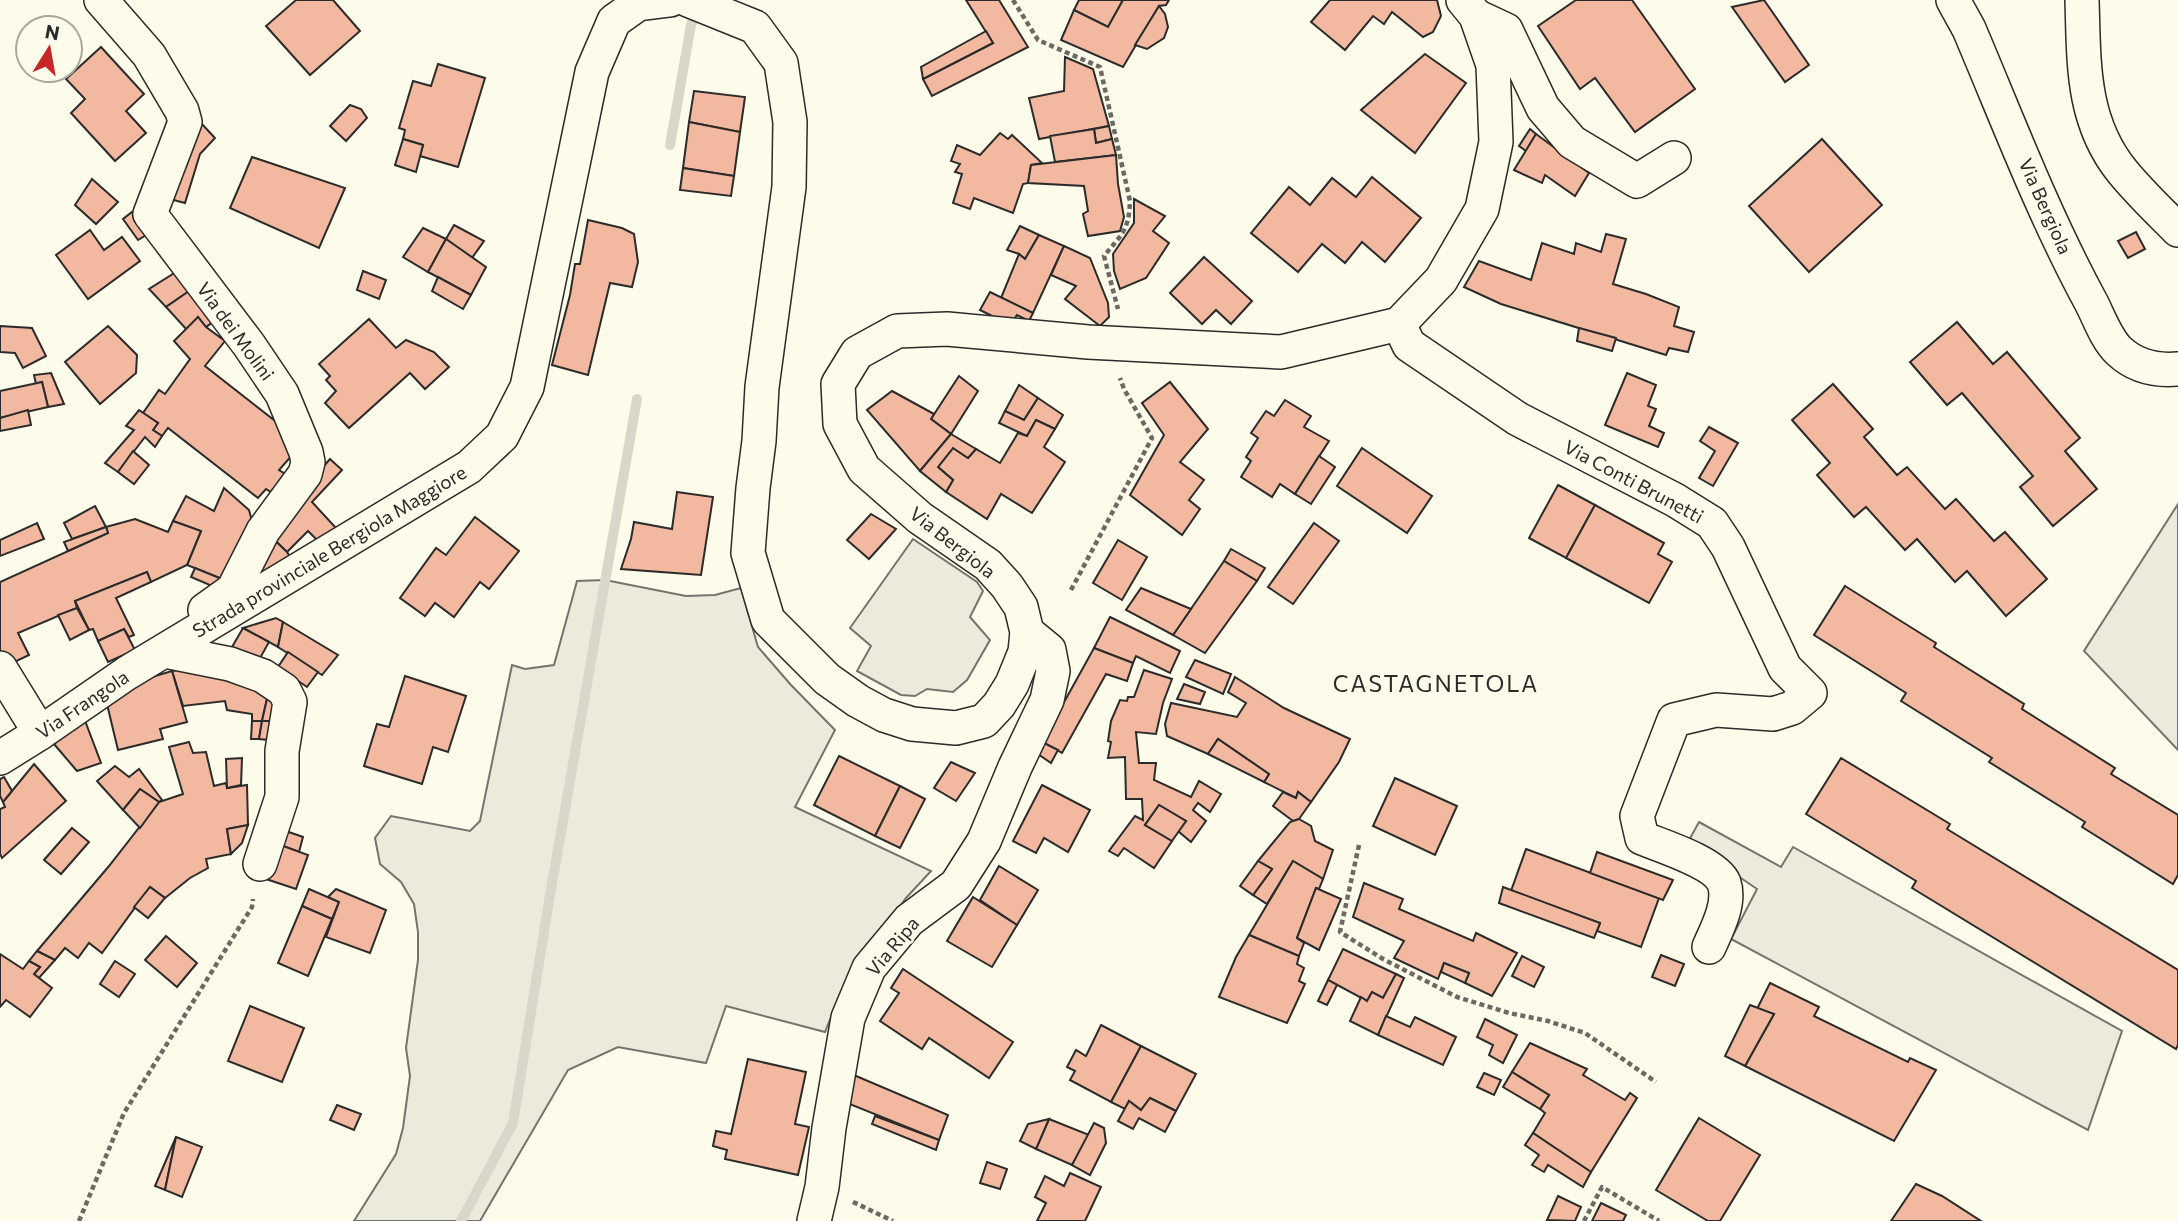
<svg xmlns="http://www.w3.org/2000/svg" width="2178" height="1221" font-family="Commissioner,sans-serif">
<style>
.green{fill:#ecebdb;stroke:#74746e;stroke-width:2}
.parking{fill:#eceadb;stroke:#74746e;stroke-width:2}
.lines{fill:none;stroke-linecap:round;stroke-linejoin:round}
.stream{stroke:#d8d7c9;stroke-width:10}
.building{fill:#f2b8a0;stroke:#2b2b2b;stroke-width:2}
.minor-casing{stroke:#2b2b2b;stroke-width:36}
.path{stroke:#6a6964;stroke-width:4.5;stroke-dasharray:5 3.5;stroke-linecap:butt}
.minor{stroke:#fdfbea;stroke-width:33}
.labels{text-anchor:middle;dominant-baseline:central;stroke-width:5;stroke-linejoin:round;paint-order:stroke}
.street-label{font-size:19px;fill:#2b2b2b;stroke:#fdfbea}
.quarter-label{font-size:23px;letter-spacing:2px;fill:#2b2b2b;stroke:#fdfbea}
</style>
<rect width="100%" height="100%" fill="#fdfbea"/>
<g class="green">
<path d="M2178 504V750L2084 651Z"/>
<path d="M605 580 686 596 715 595 741 588 758 647 791 685 835 730 795 807 931 871 906 898 844 985 825 1032 726 1006 706 1063 618 1047 568 1070 480 1221H354L396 1154 403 1128 410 1076 406 1048 418 960V932L414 904 401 882 380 864 375 838 391 816 470 831 480 821 512 665 525 669 554 665 577 581Z"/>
</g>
<g class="parking">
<path d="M913 539 977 582 983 591 970 617 990 640 967 680 953 692 927 689 915 696 901 695 857 671 871 646 850 628Z"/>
<path d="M1699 822 1781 867 1793 847 2122 1031 2088 1130 1731 939 1757 889 1688 842Z"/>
</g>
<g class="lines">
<g class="stream">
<path d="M670 145 691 25 697 9"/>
<path d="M461 1221 513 1123 550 895 637 399"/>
</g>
</g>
<g class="building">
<path d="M296 0H333L360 31 310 75 266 26Z"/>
<path d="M966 0H999L1028 47 932 96 923 79 993 43Z"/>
<path d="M1079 0H1123L1108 27 1074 10Z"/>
<path d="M1123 0H1169L1166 5 1159 6 1123 67 1061 40 1074 10 1108 27Z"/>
<path d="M1330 0H1437L1441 16 1433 32 1423 37 1392 12 1384 24 1373 16 1345 50 1311 22Z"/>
<path d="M1576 0H1632L1695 89 1635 132 1595 78 1580 89 1538 26Z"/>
<path d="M1764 0 1809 65 1785 82 1732 7Z"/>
<path d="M1159 6 1165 14 1168 27 1164 38 1147 49 1135 45Z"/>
<path d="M986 31 993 43 923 79 921 67Z"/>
<path d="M101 47 144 94 126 111 146 133 115 161 71 113 85 99 66 79Z"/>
<path d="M1425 54 1466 83 1415 153 1361 110Z"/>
<path d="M1065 57 1093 69 1109 126 1039 139 1029 98 1064 91Z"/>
<path d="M438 64 485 78 458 167 420 156 423 145 403 139 405 130 399 128 413 81 431 86Z"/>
<path d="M694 91 745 97 740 132 689 122Z"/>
<path d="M350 105 361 109 367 118 346 141 330 126Z"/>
<path d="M689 122 740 132 734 176 683 168Z"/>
<path d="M201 123 215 138 200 154 185 203 166 198Z"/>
<path d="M1109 126 1112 139 1096 143 1094 129Z"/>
<path d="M1094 129 1096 143 1112 139 1116 155 1055 162 1050 136Z"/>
<path d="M1530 129 1536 134 1526 151 1519 146Z"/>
<path d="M1000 133 1008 139 1012 135 1042 163 1031 165 1028 183 1023 184 1013 213 974 198 970 209 953 203 962 174 955 172 960 164 951 161 957 145 980 155Z"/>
<path d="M1536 134 1589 173 1575 196 1545 175 1542 183 1514 170Z"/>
<path d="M403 139 423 145 416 172 395 165Z"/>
<path d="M1822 139 1882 205 1809 272 1749 206Z"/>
<path d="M1116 155 1118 184 1124 217 1120 231 1088 236 1083 214 1088 211 1084 186 1028 183 1031 165Z"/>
<path d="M252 157 345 188 319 248 230 208Z"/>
<path d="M683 168 734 176 731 196 680 190Z"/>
<path d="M1372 177 1421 218 1385 262 1362 242 1345 263 1322 244 1298 272 1251 233 1289 187 1310 205 1332 178 1356 197Z"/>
<path d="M92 179 118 202 96 224 75 205Z"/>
<path d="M1134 199 1165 216 1153 231 1169 243 1146 278 1120 289 1114 271 1113 254 1134 223Z"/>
<path d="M132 212 148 234 138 240 123 219Z"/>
<path d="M588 220 622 228 634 234 638 262 632 287 610 283 588 375 552 365 570 295 575 264H580Z"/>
<path d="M454 225 484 241 472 258 446 239Z"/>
<path d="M1020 226 1039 235 1025 259 1019 254 1007 250Z"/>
<path d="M423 228 446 239 428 272 403 257Z"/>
<path d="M90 230 104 250 122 237 140 261 88 299 56 255Z"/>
<path d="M2136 232 2145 249 2128 258 2118 241Z"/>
<path d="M1606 234 1626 239 1613 284 1646 294 1679 307 1674 326 1694 332 1688 352 1669 348 1666 355 1501 304 1464 287 1479 261 1531 280 1542 243 1574 254 1576 243 1601 252Z"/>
<path d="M1039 235 1064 246 1033 313 1001 298 1019 254 1025 259Z"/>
<path d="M446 239 486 267 471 295 428 272Z"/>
<path d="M1064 246 1090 258 1108 303 1109 317 1100 326 1065 299 1076 286 1051 275Z"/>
<path d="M1204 257 1252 301 1231 324 1216 310 1202 324 1170 293Z"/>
<path d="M363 271 386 280 379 299 357 290Z"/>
<path d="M176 272 192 289 166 307 149 289Z"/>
<path d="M438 277 471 295 463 309 432 291Z"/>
<path d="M192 289 218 318 206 327 198 317 187 330 166 307Z"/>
<path d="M990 292 1033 313 1029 321 1017 315 1010 325 980 310Z"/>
<path d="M198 317 206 327 225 341 205 366 279 424 294 453 279 470 290 477 274 494 266 489 258 498 168 428 162 436 153 430 158 423 143 413 159 390 165 394 190 359 174 341Z"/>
<path d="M369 319 396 348 406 340 434 352 449 367 425 389 410 373 349 428 325 403 336 391 326 380 330 376 319 364Z"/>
<path d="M1957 322 1993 364 2007 352 2080 438 2065 451 2097 489 2053 526 2020 487 2033 476 1962 393 1947 405 1910 362Z"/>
<path d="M0 326 32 328 46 356 23 368 15 353 0 352Z"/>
<path d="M108 326 137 355 136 373 100 404 65 362Z"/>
<path d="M1579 328 1616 338 1612 351 1577 341Z"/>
<path d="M51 373 64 404 48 407 42 382 36 384 34 375Z"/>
<path d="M1627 373 1656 385 1648 406 1656 409 1649 426 1664 433 1658 447 1605 425Z"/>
<path d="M959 376 978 391 951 434 931 419Z"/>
<path d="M42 382 48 407 0 418V391Z"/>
<path d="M1170 382 1208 429 1180 462 1204 480 1189 500 1200 509 1182 535 1130 495 1164 435 1142 403Z"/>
<path d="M1833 384 1873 429 1864 437 1897 475 1907 467 1945 509 1956 499 1994 541 2005 532 2047 579 2006 616 1967 571 1955 582 1917 539 1905 550 1866 507 1854 517 1817 475 1830 463 1792 420Z"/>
<path d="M1019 385 1038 398 1024 420 1005 411Z"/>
<path d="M892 391 934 414 931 419 951 434 920 471 867 410Z"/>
<path d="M1038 398 1063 415 1055 429 1036 420 1027 436 999 423 1005 411 1024 420Z"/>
<path d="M1285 400 1311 416 1304 427 1329 441 1295 494 1280 484 1272 497 1241 477 1251 461 1246 457 1258 438 1251 433 1266 411 1274 416Z"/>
<path d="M28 410 31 425 0 431V418Z"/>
<path d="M139 410 158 423 153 430 162 436 155 447 145 437 118 472 105 463 134 430 126 426Z"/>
<path d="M1036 420 1055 429 1044 447 1065 462 1032 513 1001 494 987 519 946 492 953 480 938 467 953 448 968 458 976 449 1000 463 1018 433 1027 436Z"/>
<path d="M1709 427 1738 443 1713 486 1699 478 1715 451 1700 441Z"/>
<path d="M951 434 976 449 968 458 953 448 938 467 953 480 946 492 920 471Z"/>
<path d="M1362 448 1432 496 1407 533 1337 486Z"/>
<path d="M133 451 149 465 134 484 118 472Z"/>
<path d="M1319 456 1335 467 1311 504 1295 494Z"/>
<path d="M330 459 342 470 312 502 336 528 317 540 308 531 287 552 266 532Z"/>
<path d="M1558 485 1595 505 1566 558 1529 538Z"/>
<path d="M224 488 249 510 252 521 227 581 187 565 201 531 173 521 186 496 214 511Z"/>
<path d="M677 492 713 497 701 575 621 569 631 539 634 522 672 529Z"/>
<path d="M1595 505 1664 543 1658 554 1672 562 1649 603 1566 558Z"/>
<path d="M95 506 106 527 72 539 64 523Z"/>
<path d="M871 514 896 529 869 559 847 540Z"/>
<path d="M475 517 519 551 489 589 480 582 454 617 435 603 425 616 400 598 436 548 446 555Z"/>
<path d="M135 519 168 532 173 521 201 531 187 565 151 582 147 572 75 601 77 608 18 633 29 655 6 666 0 654V582L108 533 106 527Z"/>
<path d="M37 523 44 539 0 556V540Z"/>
<path d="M1314 523 1339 541 1293 604 1268 587Z"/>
<path d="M106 527 108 533 68 551 64 542Z"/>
<path d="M266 532 287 552 292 560 247 582Z"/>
<path d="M1118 540 1147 557 1122 600 1093 583Z"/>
<path d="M1231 549 1265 568 1257 581 1224 561Z"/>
<path d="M1224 561 1257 581 1205 653 1173 635Z"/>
<path d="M195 568 222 579 219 589 191 577Z"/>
<path d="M147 572 151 582 116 598 134 635 129 637 124 629 98 641 93 629 89 630 75 601Z"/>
<path d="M1845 586 1936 643 1934 647 2024 704 2022 709 2115 768 2111 774 2178 815V875L2173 884 2082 827 2085 822 1989 762 1992 758 1901 701 1906 693 1814 635Z"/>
<path d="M1141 588 1191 609 1173 635 1126 610Z"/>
<path d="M77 608 89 630 70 640 58 615Z"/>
<path d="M1110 617 1180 651 1170 673 1136 656 1133 663 1094 648Z"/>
<path d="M276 618 283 622 278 647 243 628Z"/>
<path d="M283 622 338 655 322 675 278 647Z"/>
<path d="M243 628 269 642 254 669 228 654Z"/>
<path d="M124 629 135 650 108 662 98 641Z"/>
<path d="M1094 648 1133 663 1127 681 1106 674 1062 753 1042 742Z"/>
<path d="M288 652 318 672 307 687 278 667Z"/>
<path d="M1195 660 1231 674 1223 694 1186 677Z"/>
<path d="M202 666 269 690 262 721H252V714L227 710 225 701 183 706 172 671Z"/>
<path d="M1144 670 1172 679 1163 703 1156 734 1136 732 1139 763H1156L1154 780 1191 797 1199 781 1221 794 1210 812 1198 803 1193 810 1206 821 1191 842 1178 831 1186 821 1159 805 1145 825 1172 841 1154 868 1124 848 1118 856 1109 851 1135 816 1143 820 1142 799H1126L1125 757 1108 758 1111 742 1108 741 1111 721 1120 700 1127 701 1128 697H1134Z"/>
<path d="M172 671 187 722 160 729 163 739 118 750 106 700 145 679Z"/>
<path d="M405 676 466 696 448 752 433 747 422 784 364 766 377 724 389 727Z"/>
<path d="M1235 677 1284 708 1350 739 1339 762 1311 802 1298 792 1296 798 1264 782 1269 774 1218 739 1208 754 1167 736 1165 724 1171 703 1237 717 1246 703 1228 692Z"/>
<path d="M1184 684 1205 692 1200 704 1177 699Z"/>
<path d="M269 690 276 694 271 721H262Z"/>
<path d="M84 718 101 763 77 771 54 744Z"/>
<path d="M252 721H262L259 739H251Z"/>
<path d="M262 721H271L268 740 259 739Z"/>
<path d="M1218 739 1269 774 1264 782 1208 754Z"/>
<path d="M189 742 193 753 206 752 214 786 226 783 227 788 247 785 248 825 227 829 231 854 206 859 208 868 190 878 165 898 150 887 102 953 89 943 78 958 65 948 55 960 37 951 109 866 159 802 183 794 169 747Z"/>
<path d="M1042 742 1058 750 1051 763 1035 752Z"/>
<path d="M839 756 900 786 875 836 814 805Z"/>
<path d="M242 758 241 785 227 788 226 759Z"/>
<path d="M1841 758 1950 824 1947 829 2178 970V1045L2176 1049 1912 888 1916 881 1806 814Z"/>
<path d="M951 762 975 773 956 801 934 788Z"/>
<path d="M34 764 66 801 2 858 0 854V809L5 807 3 802Z"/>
<path d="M115 766 129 777 139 769 162 800 159 802 140 789 123 810 97 781Z"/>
<path d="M4 777 12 791 3 802 0 796V779Z"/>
<path d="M1395 778 1457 806 1435 855 1373 826Z"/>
<path d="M1042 785 1090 810 1068 852 1044 838 1036 853 1013 841Z"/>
<path d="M900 786 925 799 900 848 875 836Z"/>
<path d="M140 789 159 802 140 828 123 810Z"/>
<path d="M1283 792 1296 798 1298 792 1311 802 1299 819 1293 821 1273 806Z"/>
<path d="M1159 805 1186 821 1172 841 1145 825Z"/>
<path d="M1299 819 1311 826 1315 841 1333 850 1323 879 1293 861 1267 904 1253 895 1272 869 1258 861 1290 822Z"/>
<path d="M248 825 242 843 231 854 227 829Z"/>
<path d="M72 828 89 842 61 874 44 860Z"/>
<path d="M280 829 303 837 299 852 275 843Z"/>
<path d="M275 843 308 855 296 889 263 878Z"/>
<path d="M1526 849 1659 898 1641 947 1597 931 1600 923 1511 891Z"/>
<path d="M1597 852 1673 880 1663 900 1590 873Z"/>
<path d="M1258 861 1272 869 1253 895 1240 886Z"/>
<path d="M1293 861 1323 879 1319 889 1316 888 1297 938 1304 943 1299 956 1249 935Z"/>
<path d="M999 866 1038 890 1017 925 980 900Z"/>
<path d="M1364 883 1403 899 1399 909 1473 941 1476 933 1517 953 1492 996 1465 983 1469 973 1444 963 1438 979 1394 958 1404 941 1353 917Z"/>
<path d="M150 887 165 898 148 918 134 907Z"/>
<path d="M1503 887 1600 923 1594 938 1499 903Z"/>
<path d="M1316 888 1341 899 1319 950 1297 938Z"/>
<path d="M309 889 339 902 332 919 302 906Z"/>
<path d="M336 889 386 910 370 953 326 937 339 902 328 897Z"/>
<path d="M973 897 1017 925 992 967 947 941Z"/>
<path d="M302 906 332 919 308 976 278 963Z"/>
<path d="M1249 935 1299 956 1297 964 1304 968 1299 981 1305 984 1287 1023 1219 997 1236 957Z"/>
<path d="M166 936 197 963 177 987 145 960Z"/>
<path d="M1343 949 1396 974 1383 998 1372 992 1367 1001 1328 980Z"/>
<path d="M37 951 55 960 38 979 34 974 40 967 29 961Z"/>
<path d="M0 954 23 969 29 961 40 967 34 974 52 988 30 1017 6 1000 0 1007Z"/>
<path d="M1661 955 1684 964 1675 986 1652 977Z"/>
<path d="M1522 956 1544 967 1534 987 1512 976Z"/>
<path d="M115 961 135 974 119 997 100 984Z"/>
<path d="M1444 963 1469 973 1465 983 1441 972Z"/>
<path d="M903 969 1013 1042 989 1078 929 1038 922 1049 880 1021 899 993 891 988Z"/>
<path d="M1396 974 1404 978 1378 1035 1350 1021 1361 997 1367 1001 1372 992 1383 998Z"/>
<path d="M1328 980 1337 985 1327 1005 1318 1001Z"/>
<path d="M1770 983 1819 1007 1814 1016 1908 1062 1910 1058 1936 1070 1894 1141 1745 1066 1774 1014 1757 1009Z"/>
<path d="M1750 1005 1774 1014 1745 1066 1725 1056Z"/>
<path d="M250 1006 304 1028 282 1082 228 1061Z"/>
<path d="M1386 1016 1410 1027 1415 1017 1456 1037 1443 1065 1378 1035Z"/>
<path d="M1485 1019 1517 1035 1503 1063 1489 1055 1493 1045 1477 1037Z"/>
<path d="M1101 1025 1141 1046 1111 1102 1070 1080 1075 1071 1067 1067 1076 1050 1086 1056Z"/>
<path d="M1530 1043 1587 1069 1583 1075 1625 1100 1630 1093 1637 1098 1591 1172 1533 1133 1545 1113 1540 1109 1549 1095 1512 1072Z"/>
<path d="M1141 1046 1196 1074 1176 1111 1150 1098 1141 1110 1129 1101 1125 1109 1111 1102Z"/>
<path d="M748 1059 806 1072 795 1124 809 1127 798 1175 725 1159 727 1150 713 1146 716 1131 731 1134Z"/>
<path d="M1512 1072 1549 1095 1540 1109 1503 1087Z"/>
<path d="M849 1073 948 1115 939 1140 842 1101Z"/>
<path d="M1484 1073 1501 1080 1494 1095 1477 1087Z"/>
<path d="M1150 1098 1176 1111 1165 1132 1139 1118 1133 1129 1118 1121 1129 1101 1141 1110Z"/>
<path d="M337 1105 361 1114 354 1130 330 1120Z"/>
<path d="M875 1116 939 1140 936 1150 872 1124Z"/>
<path d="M1699 1118 1760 1155 1720 1221H1708L1656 1190Z"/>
<path d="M1049 1119 1089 1135 1072 1165 1036 1149Z"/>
<path d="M1049 1119 1036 1149 1020 1141 1028 1124Z"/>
<path d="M1094 1123 1104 1128 1106 1143 1090 1175 1072 1165Z"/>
<path d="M1533 1133 1591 1172 1583 1187 1548 1165 1544 1172 1532 1165 1539 1155 1525 1145Z"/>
<path d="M176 1137 165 1190 155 1186Z"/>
<path d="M176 1137 202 1147 182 1197 165 1190Z"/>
<path d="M987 1162 1007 1169 1000 1189 980 1183Z"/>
<path d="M1070 1173 1101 1187 1085 1221H1037L1046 1203 1035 1197 1045 1176 1064 1186Z"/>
<path d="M1916 1184 1942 1196 1981 1221H1891Z"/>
<path d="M1558 1196 1581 1207 1575 1221 1547 1220Z"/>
<path d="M1601 1203 1626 1215 1623 1221H1592Z"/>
</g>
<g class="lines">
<g class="minor-casing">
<g id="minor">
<path d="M101 0 149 55 182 111 185 122 150 214 249 345 282 394 306 452 308 462 305 474 263 531 233 590 205 610"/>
<path d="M688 0 755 27 781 63 790 122 789 187 762 387 759 441 753 488 748 553 768 620 827 679 858 701 884 715 912 724 956 728 984 721 999 705 1012 684 1025 652 1027 632 1021 607 1007 586 988 565 920 518 864 469 840 424 838 384 857 353 897 331 947 329 1088 342 1281 352 1399 324 1441 280 1482 209 1496 142 1493 65 1476 16 1463 0"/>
<path d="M1953 0 1969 29C2008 121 2044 216 2092 304 2099 318 2107 340 2119 351 2135 366 2156 371 2178 369"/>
<path d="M2082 0C2084 61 2081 120 2122 171 2139 192 2159 211 2178 230"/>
<path d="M1476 16 1506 30 1543 108 1572 142 1637 181 1674 158"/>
<path d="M1399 324 1409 345 1518 419 1675 500 1712 523 1728 547 1785 668 1810 693 1792 708 1773 714 1716 710 1674 720 1637 816 1642 838C1662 846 1716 863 1724 883 1731 903 1717 929 1709 947"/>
<path d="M165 651 230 664 263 676 284 690 290 702 282 751V797L260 864"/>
<path d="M0 668 40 733"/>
<path d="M0 758 40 733 127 673 469 467 502 436 527 387 592 72 614 21 638 4 670 0"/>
<path d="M814 1221 822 1187 829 1128 848 1018 869 968 909 920 956 885 984 841 1015 767 1047 700 1053 671 1049 650 1027 632"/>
</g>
</g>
<g class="path">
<path d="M1013 0 1038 40 1100 67 1130 201C1129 230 1122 234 1104 256L1118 309"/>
<path d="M1071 590 1152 438 1124 389 1120 378"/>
<path d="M1359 845 1340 932 1383 959 1457 997 1509 1013 1548 1021 1585 1033 1656 1082"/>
<path d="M853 1202 893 1221"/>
<path d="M79 1221 124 1113 252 907 253 899"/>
<path d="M1584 1221 1602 1187 1659 1221"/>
</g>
<use href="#minor" class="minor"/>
</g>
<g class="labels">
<g class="street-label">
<text transform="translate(2046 206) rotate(66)">Via Bergiola</text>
<text transform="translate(236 331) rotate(54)">Via dei Molini</text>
<text transform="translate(1634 481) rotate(28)">Via Conti Brunetti</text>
<text transform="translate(953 542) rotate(38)">Via Bergiola</text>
<text transform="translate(329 551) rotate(-31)">Strada provinciale Bergiola Maggiore</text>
<text transform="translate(82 704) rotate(-34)">Via Frangola</text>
<text transform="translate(892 946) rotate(-50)">Via Ripa</text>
</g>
<g class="quarter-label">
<text x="1436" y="683">CASTAGNETOLA</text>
</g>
</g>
<g transform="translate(49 49) rotate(11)"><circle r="33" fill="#fdfbea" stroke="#a9a89e" stroke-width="2"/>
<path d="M0-5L12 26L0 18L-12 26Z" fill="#c62828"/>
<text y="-10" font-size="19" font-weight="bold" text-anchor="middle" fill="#2b2b2b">N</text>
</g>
</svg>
